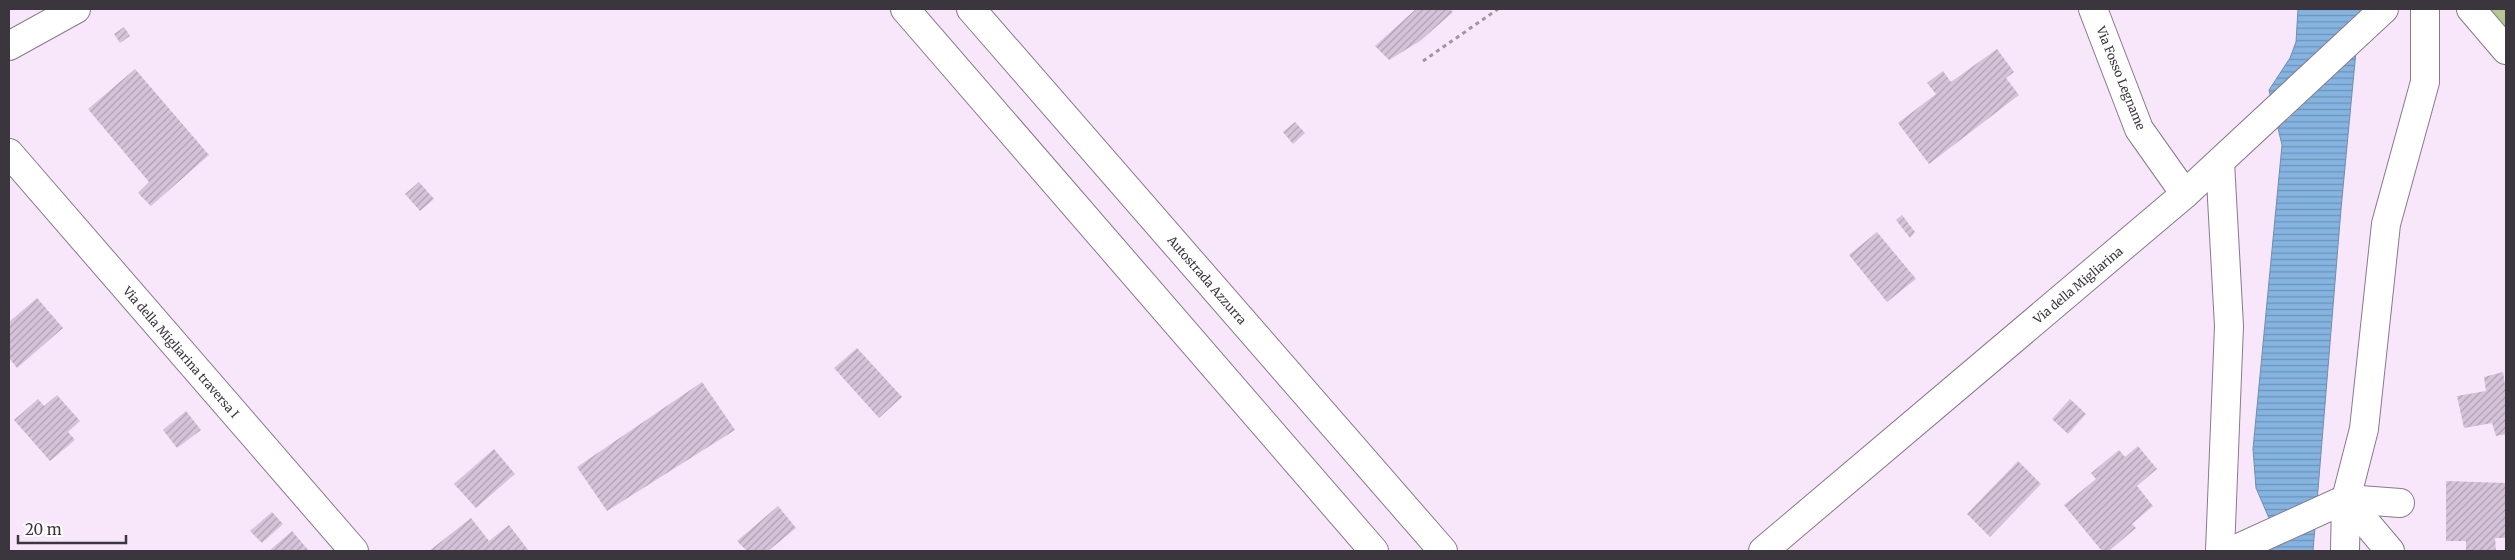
<svg xmlns="http://www.w3.org/2000/svg" width="2515" height="560" font-family="Merriweather,serif">
<style>
.grass{fill:#b7c793}
.water{fill:url(#water-rules);stroke:#6f8eb0}
.building{fill:url(#building-hatch)}
.lines{fill:none;stroke-linecap:round;stroke-linejoin:round}
.minor-casing{stroke:#89798c;stroke-width:30}
.highway-casing{stroke:#89798c;stroke-width:30}
.path{stroke:#a194a3;stroke-width:3;stroke-dasharray:4 4;stroke-linecap:butt}
.minor{stroke:#fff;stroke-width:28}
.highway{stroke:#fff;stroke-width:28}
.labels{text-anchor:middle;dominant-baseline:central;stroke-width:4;stroke-linejoin:round;paint-order:stroke}
.street-label{font-size:12px;fill:#3b353d;stroke:#fff}
</style>
<defs>
<pattern id="water-rules" width="6" height="5" patternUnits="userSpaceOnUse" patternTransform="scale(1.25)"><rect width="6" height="5" fill="#85b4e1"/><path d="M0 2.5h6" fill="none" stroke="#6e93b8"/></pattern>
<pattern id="building-hatch" width="6" height="6" patternUnits="userSpaceOnUse" patternTransform="scale(1.25)"><rect width="6" height="6" fill="#d5c4d9"/><path d="M-1 1l2-2M0 6l6-6M5 7l2-2" fill="none" stroke="#aea0b1"/></pattern>
</defs>
<rect width="100%" height="100%" fill="#f8e6fb"/>
<path class="grass" d="M2471 9H2506V50Z"/>
<path class="water" d="M2298 9H2360L2341 209 2313 551H2269V518L2256 488 2253 449 2282 145 2269 90 2290 58 2296 42Z"/>
<g class="building">
<path d="M1416 9H1449L1453 12 1420 41 1389 60 1375 46Z"/>
<path d="M124 27 130 36 120 43 114 34Z"/>
<path d="M1997 49 2014 72 2006 78 2019 95 1929 164 1898 123 1936 94 1927 83 1943 71 1951 82Z"/>
<path d="M135 69 209 155 151 206 138 193 149 182 88 109Z"/>
<path d="M1295 122 1305 133 1293 144 1283 132Z"/>
<path d="M419 182 434 199 420 211 405 194Z"/>
<path d="M1902 215 1915 232 1910 238 1896 220Z"/>
<path d="M1877 232 1916 279 1887 302 1849 255Z"/>
<path d="M37 298 63 328 17 368 9 358V322Z"/>
<path d="M857 348 902 397 879 418 834 368Z"/>
<path d="M2503 372 2506 392V434L2496 436 2492 423 2464 428 2457 396 2486 391 2484 377Z"/>
<path d="M702 382 735 430 607 511 577 467Z"/>
<path d="M57 395 80 421 68 432 75 440 50 461 14 420 38 399 44 406Z"/>
<path d="M2070 399 2086 414 2068 434 2052 419Z"/>
<path d="M186 411 201 430 177 448 163 430Z"/>
<path d="M2138 446 2157 469 2137 486 2153 506 2132 524 2136 528 2109 551H2102L2064 505 2096 479 2091 473 2119 450 2125 457Z"/>
<path d="M494 449 515 474 476 508 454 484Z"/>
<path d="M2018 461 2041 484 1990 537 1967 514Z"/>
<path d="M2446 481 2506 483V538H2495L2496 551H2466V541H2446Z"/>
<path d="M778 506 796 528 768 551H747L737 541Z"/>
<path d="M272 512 283 524 262 543 250 531Z"/>
<path d="M471 518 489 541 509 525 529 551H429Z"/>
<path d="M292 531 309 551H269Z"/>
</g>
<g class="lines">
<g class="minor-casing">
<g id="minor">
<path d="M2093 9 2139 129 2185 194"/>
<path d="M2471 9 2506 50"/>
<path d="M9 46 76 9"/>
<path d="M9 153 354 551"/>
<path d="M2220 162 2229 326 2220 551"/>
<path d="M2346 499 2390 551"/>
<path d="M1763 551 2185 194 2384 9"/>
<path d="M2232 551 2346 499 2400 503"/>
<path d="M2345 551 2346 499 2364 429 2386 224 2425 82V9"/>
</g>
</g>
<g class="highway-casing">
<g id="highway">
<path d="M905 9 1374 551"/>
<path d="M971 9 1443 551"/>
</g>
</g>
<path class="path" d="M1423 61 1498 9"/>
<use href="#minor" class="minor"/>
<use href="#highway" class="highway"/>
</g>
<g class="labels">
<g class="street-label">
<text transform="translate(2121 78) rotate(68)">Via Fosso Legname</text>
<text transform="translate(1207 280) rotate(49)">Autostrada Azzurra</text>
<text transform="translate(2078 285) rotate(-40)">Via della Migliarina</text>
<text transform="translate(181 352) rotate(49)">Via della Migliarina traversa I</text>
</g>
</g>
<rect width="2515" height="560" fill="none" stroke="#3b353d" stroke-width="20"/>
<path d="M18 535v8h108v-8" fill="none" stroke="#3b353d" stroke-width="2.5"/>
<text x="25" y="535" font-size="15" fill="#3b353d" stroke="#ffffff" stroke-width="4" paint-order="stroke">20 m</text>
</svg>
